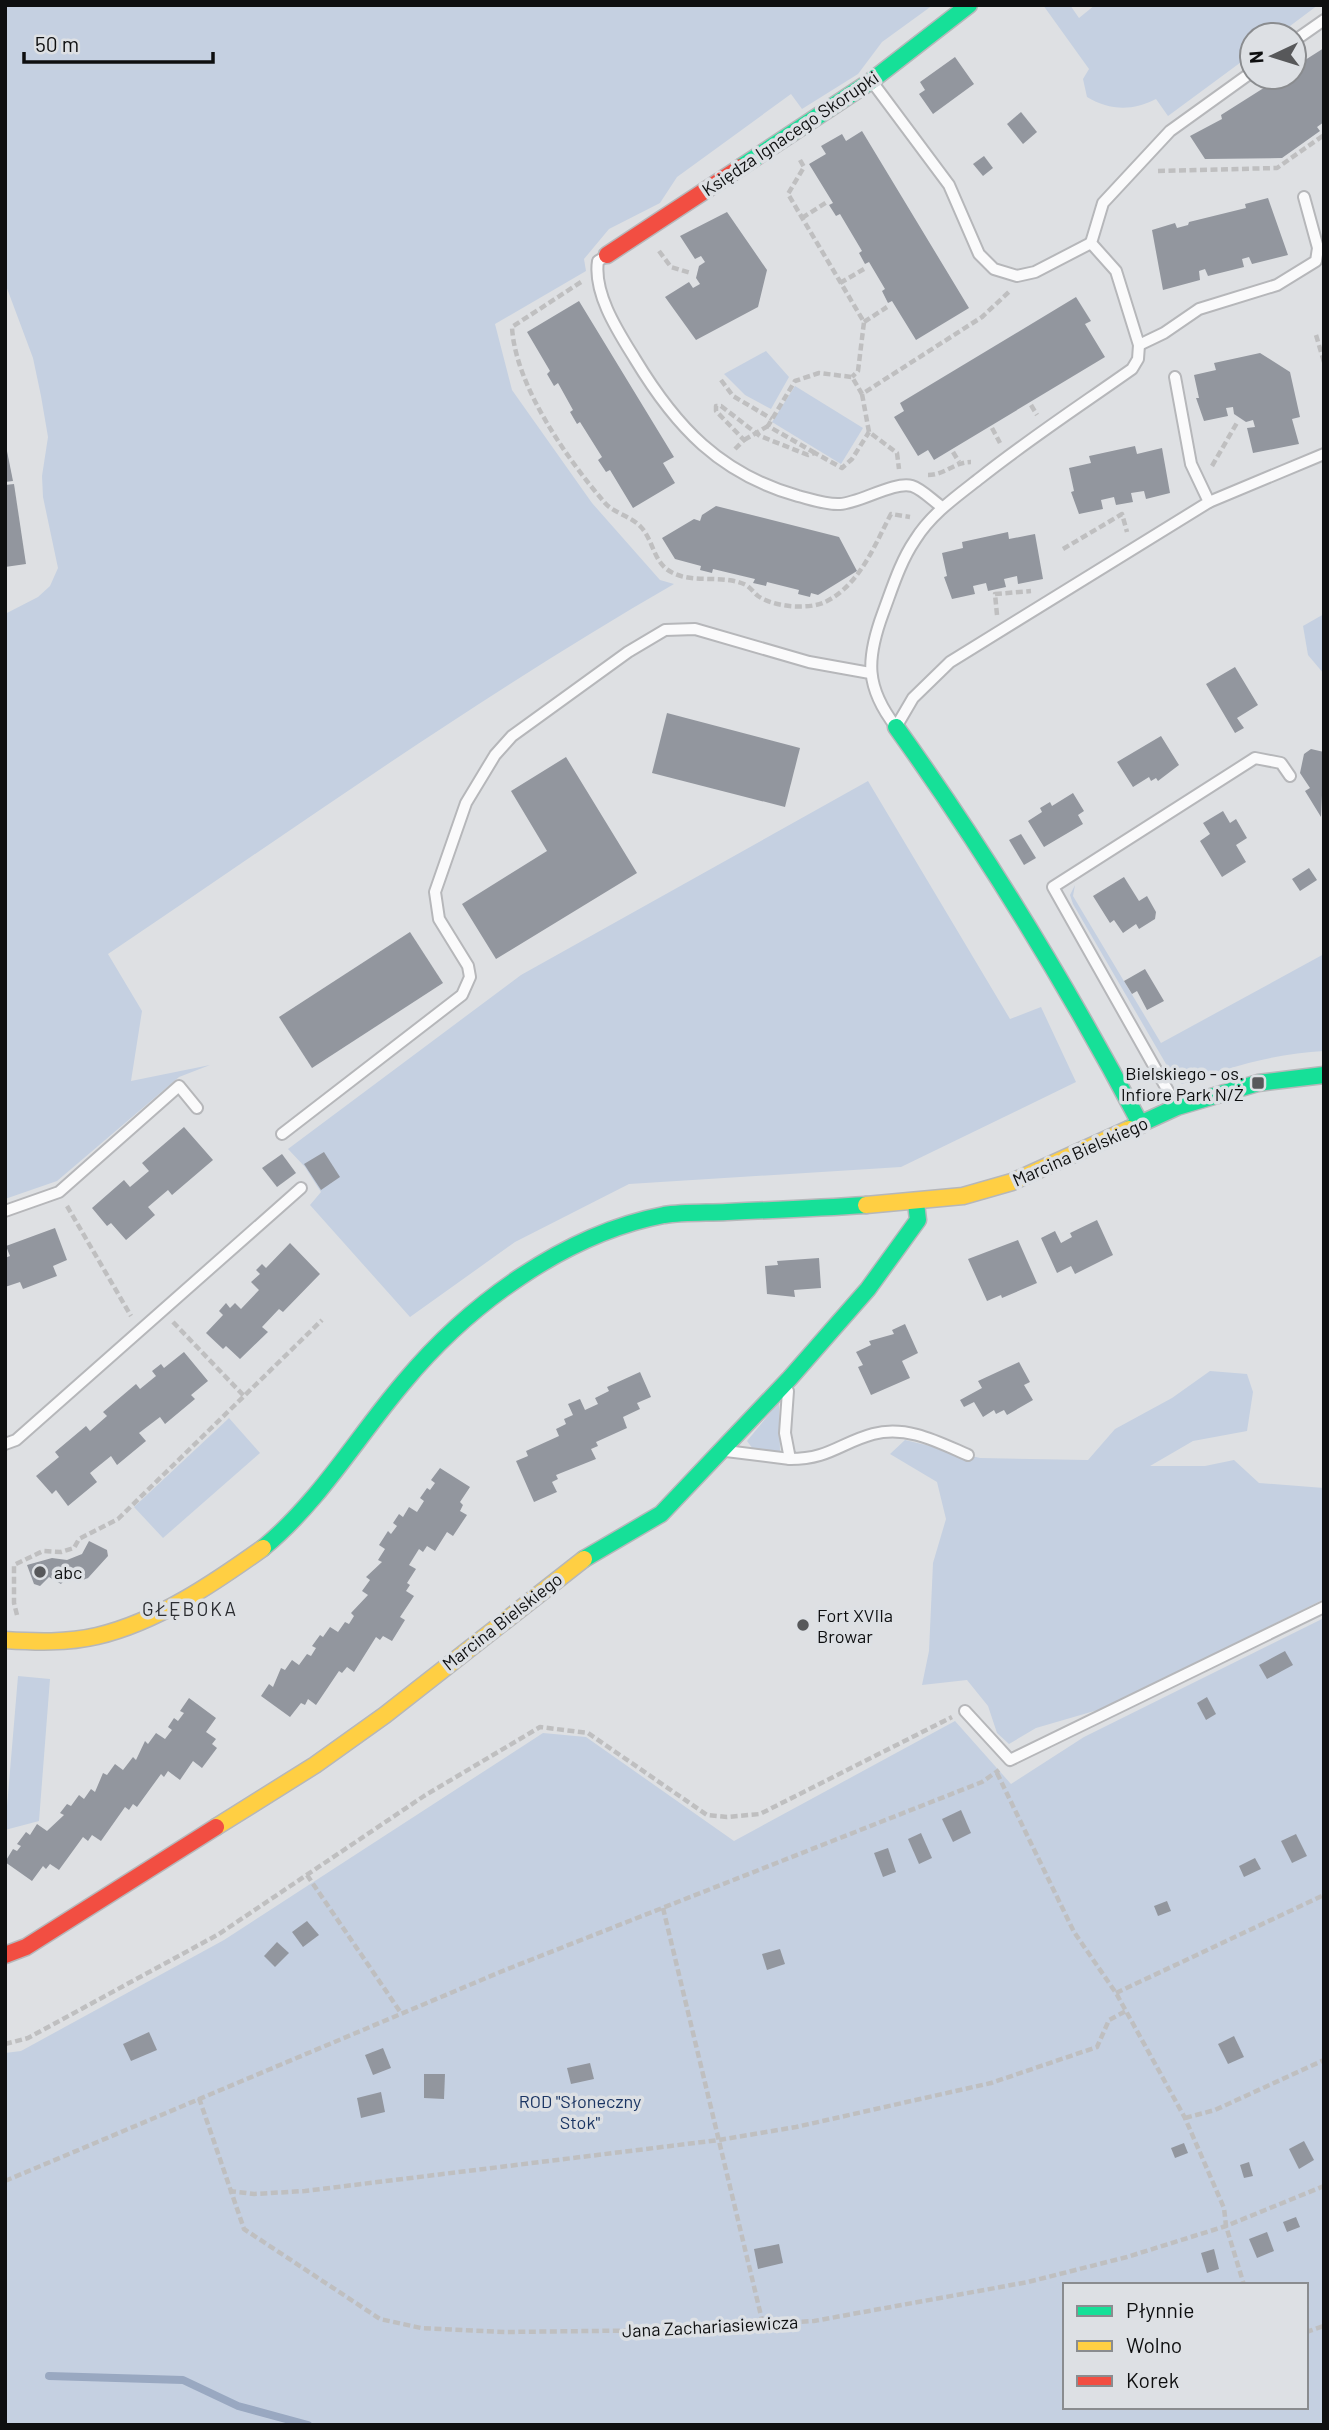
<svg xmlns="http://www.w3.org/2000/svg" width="1329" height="2430" font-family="Barlow,sans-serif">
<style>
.green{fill:#c5d0e1;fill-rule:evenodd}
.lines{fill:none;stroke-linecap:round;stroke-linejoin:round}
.stream{stroke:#99a8c1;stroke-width:8}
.building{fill:#92969e}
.lane-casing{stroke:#b6b7ba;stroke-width:14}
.fast-casing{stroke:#b6b7ba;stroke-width:19}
.slow-casing{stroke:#b6b7ba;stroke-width:19}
.jam-casing{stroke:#b6b7ba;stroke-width:19}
.path{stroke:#bfbfc0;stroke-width:4.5;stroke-dasharray:7 3.5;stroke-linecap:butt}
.lane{stroke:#fafafb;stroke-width:10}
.fast{stroke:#16e098;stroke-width:16}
.slow{stroke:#ffcf43;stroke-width:16}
.jam{stroke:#f24e42;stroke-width:16}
.poi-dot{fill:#57585a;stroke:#dde0e4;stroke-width:2.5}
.labels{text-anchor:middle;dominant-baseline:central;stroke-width:7;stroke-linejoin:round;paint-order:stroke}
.street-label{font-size:18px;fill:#0e0f10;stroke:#dde0e4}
.poi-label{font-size:18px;fill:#0e0f10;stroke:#dde0e4;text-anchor:start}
.park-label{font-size:18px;fill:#1b3563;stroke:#dde0e4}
.neighbourhood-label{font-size:19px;letter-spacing:2px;fill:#2b2d31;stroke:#dde0e4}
</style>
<rect width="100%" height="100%" fill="#dee0e3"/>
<g class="green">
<path d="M5 5H933L882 42 858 74 802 109 791 94 677 177 660 203 609 229 584 259 586 271 495 324 512 390 592 503 660 580 674 584C478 697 295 828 108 954L142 1011 131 1081 210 1065 179 1077 57 1181 5 1199V614L38 597 50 586 58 568 43 497 42 476 48 437 41 396 33 358 5 283Z"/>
<path d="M1043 5H1070L1079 18 1095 5H1318L1278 35H1252V54L1168 116 1156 99C1133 111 1110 111 1087 97L1083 79 1089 69Z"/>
<path d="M766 351 789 377 771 409 745 395 724 374Z"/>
<path d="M795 386 863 428 841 464 772 422Z"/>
<path d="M1324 614V674L1308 655 1303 626Z"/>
<path d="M868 781 1010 1019 1041 1007 1076 1082 901 1167 629 1184 515 1242 410 1317 310 1205 321 1192 305 1167 288 1149 521 975Z"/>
<path d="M1075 885 1073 896 1161 1043 1324 954V1051C1277 1053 1225 1068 1182 1084L1173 1076 1073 904 1070 895Z"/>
<path d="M1210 1371 1247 1374 1253 1392 1247 1431 1193 1441 1150 1466H1205L1234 1460 1259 1483 1324 1488V1599L1108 1707 1036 1728 1009 1744 997 1733 988 1706 967 1680 922 1685 929 1651 933 1563 946 1519 937 1482 890 1454 905 1440 980 1458 1088 1460 1115 1429 1172 1398Z"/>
<path d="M779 1402 780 1452 753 1449 747 1441Z"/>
<path d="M229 1418 260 1453 163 1538 134 1507Z"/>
<path d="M1324 1618V2425H5V2053L21 2051 224 1940 543 1733 586 1737 734 1841 955 1721 1011 1784 1084 1737ZM1065 2285H1306V2407H1065Z"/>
<path d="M18 1676 50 1679 39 1821 5 1830Z"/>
</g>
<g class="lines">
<path class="stream" d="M49 2376 183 2380 238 2406 308 2425"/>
</g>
<g class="building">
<path d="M1324 48V122L1317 127 1320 131 1282 158 1205 159 1190 136 1222 119 1221 115 1281 77H1294V67Z"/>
<path d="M955 57 974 84 933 114 919 94 925 90 920 82Z"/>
<path d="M1021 112 1037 132 1023 144 1007 124Z"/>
<path d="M862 131 969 308 916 340 892 301 888 303 882 291 885 289 869 262 865 264 859 253 862 251 840 214 836 216 829 205 833 203 809 164 826 154 821 146 842 134 846 141Z"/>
<path d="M984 156 993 168 983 176 973 164Z"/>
<path d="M1268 198 1288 255 1252 264 1249 257 1242 259 1244 267 1208 276 1205 269 1199 271 1200 280 1163 290 1152 230 1175 223 1177 228 1188 225 1189 222 1246 208 1245 204Z"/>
<path d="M727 212 767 270 758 307 696 340 665 297 689 282 693 288 700 284 696 278 699 266 705 262 701 256 695 259 680 236Z"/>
<path d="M1076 297 1091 321 1085 324 1105 357 934 460 928 450 918 456 894 417 904 411 900 403Z"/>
<path d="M579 301 674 457 663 463 675 483 633 508 610 470 606 472 598 460 602 457 580 422 577 424 570 412 573 410 558 383 554 386 547 374 550 371 527 332Z"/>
<path d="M1260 353 1290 372 1300 417 1292 419 1299 444 1253 453 1247 428 1255 427 1253 420 1246 422 1234 414 1233 407 1226 408 1228 416 1204 421 1196 398H1199L1194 375 1216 370 1214 363Z"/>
<path d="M5 441 13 481 5 482Z"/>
<path d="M1135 446 1137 454 1162 448 1170 493 1146 499 1144 491 1131 493 1133 502 1116 505 1114 497 1101 500 1103 509 1079 514 1071 492 1074 491 1069 468 1091 463 1089 456Z"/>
<path d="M14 484 26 564 5 567V485Z"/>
<path d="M716 506 839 537 857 571 818 595 811 593 810 597 798 594 799 590 767 582 766 586 753 583 755 579 713 569 712 573 700 570 701 566 675 559 662 538 694 519 700 521 702 515Z"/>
<path d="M1008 532 1009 539 1035 534 1043 579 1018 584 1017 576 1004 579 1006 587 988 591 986 583 973 586 975 594 952 599 944 577 947 576 942 553 963 548 962 542Z"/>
<path d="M1235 667 1258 705 1237 718 1244 728 1235 733 1206 684Z"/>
<path d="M667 713 800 748 785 807 652 773Z"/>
<path d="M1161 736 1179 765 1158 781 1156 778 1151 781 1149 777 1133 787 1117 762Z"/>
<path d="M1311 749 1324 752 1321 817 1305 791 1310 788 1300 773 1304 754Z"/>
<path d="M566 757 637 873 496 959 462 904 547 851 511 791Z"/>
<path d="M1073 793 1084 811 1078 815 1083 824 1044 847 1028 821 1042 812 1040 808 1050 802 1052 806Z"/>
<path d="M1223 811 1230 823 1236 819 1247 838 1236 845 1246 862 1222 877 1200 841 1210 834 1203 823Z"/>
<path d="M1021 834 1036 858 1024 865 1009 840Z"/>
<path d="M1309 868 1317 880 1300 891 1292 879Z"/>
<path d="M1124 877 1139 901 1147 896 1156 912 1155 919 1139 929 1136 924 1123 933 1114 920 1110 923 1093 896Z"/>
<path d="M410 932 443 983 312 1068 279 1017Z"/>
<path d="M1145 969 1164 1001 1147 1010 1137 991 1132 994 1124 981Z"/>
<path d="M184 1127 213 1160 172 1195 168 1190 148 1207 155 1215 126 1240 111 1223 107 1226 92 1208 124 1180 130 1187 149 1171 142 1163Z"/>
<path d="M324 1152 340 1177 321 1190 304 1164Z"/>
<path d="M282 1154 296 1173 277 1187 262 1168Z"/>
<path d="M1097 1220 1113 1255 1075 1274 1071 1266 1057 1273 1041 1238 1055 1231 1061 1243 1072 1237 1070 1233Z"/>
<path d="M55 1228 67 1260 53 1266 57 1276 23 1289 20 1282 5 1287V1258L10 1256 6 1246Z"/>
<path d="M1018 1240 1037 1283 1002 1298 1001 1295 987 1301 968 1259Z"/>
<path d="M290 1243 320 1274 283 1312 279 1309 262 1327 268 1332 240 1359 226 1346 223 1349 206 1333 223 1315 219 1311 226 1303 230 1308 235 1303 241 1309 259 1290 251 1282 260 1274 256 1270 262 1264 266 1268Z"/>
<path d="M819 1258 821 1288 794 1290 795 1297 767 1294 765 1266 778 1265 777 1261Z"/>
<path d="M905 1324 918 1353 902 1361 910 1378 871 1395 858 1367 863 1365 856 1352 871 1345 869 1341 894 1334 892 1330Z"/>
<path d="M184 1352 208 1381 191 1395 195 1399 165 1424 160 1417 139 1433 146 1441 117 1465 111 1456 90 1473 97 1482 68 1506 56 1490 52 1494 36 1476 59 1457 55 1452 86 1426 90 1431 107 1416 103 1412 136 1384 140 1389 156 1376 152 1371 161 1364 164 1368Z"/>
<path d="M1019 1362 1030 1382 1024 1385 1033 1400 1007 1415 1004 1410 996 1414 994 1410 983 1417 974 1402 964 1407 960 1400 982 1388 978 1381Z"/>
<path d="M640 1372 651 1397 637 1403 640 1409 623 1417 627 1428 596 1442 598 1446 591 1449 596 1459 556 1475 558 1479 552 1482 557 1492 534 1502 516 1461 528 1456 526 1451 559 1436 556 1429 566 1424 564 1419 573 1415 568 1404 580 1399 585 1410 598 1404 595 1398 609 1391 607 1387Z"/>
<path d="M440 1468 470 1487 460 1502 463 1505 460 1511 467 1515 453 1536 447 1532 435 1551 427 1546 423 1552 419 1549 409 1565 416 1569 407 1583 410 1585 406 1591 414 1596 400 1617 405 1620 392 1641 383 1636 380 1640 376 1637 354 1672 347 1667 342 1673 339 1671 316 1705 308 1699 305 1705 301 1703 290 1717 261 1696 269 1684 273 1687 281 1668 285 1670 292 1660 299 1665 307 1654 311 1656 316 1648 312 1646 320 1635 323 1637 330 1627 338 1632 345 1622 349 1624 354 1616 351 1613 368 1595 362 1591 370 1580 366 1577 382 1562 378 1560 385 1549 379 1545 388 1531 391 1534 397 1526 393 1523 399 1514 403 1517 409 1507 417 1512 424 1501 420 1498 427 1488 430 1490 435 1483 431 1480Z"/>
<path d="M89 1541 107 1550 108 1556 88 1578 80 1581 66 1578 61 1584 49 1577 40 1586 34 1584 27 1565 52 1558 67 1560 82 1554Z"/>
<path d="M1285 1651 1293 1665 1267 1679 1259 1665Z"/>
<path d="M1207 1697 1216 1714 1206 1720 1197 1703Z"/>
<path d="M189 1698 216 1718 206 1732 216 1739 212 1744 217 1748 202 1768 193 1761 180 1780 168 1771 164 1777 161 1774 137 1807 133 1804 129 1810 125 1807 101 1841 92 1835 88 1841 83 1837 59 1870 50 1864 46 1869 43 1866 32 1881 5 1862 13 1849 17 1851 21 1846 17 1844 26 1832 30 1835 37 1824 47 1831 64 1815 60 1813 67 1804 71 1806 79 1795 84 1799 91 1789 95 1792 103 1773 107 1775 115 1764 123 1770 133 1757 136 1760 145 1741 148 1744 156 1733 165 1739 172 1730 168 1727 174 1718 178 1721 184 1713 180 1711Z"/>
<path d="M961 1810 971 1833 953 1842 942 1819Z"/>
<path d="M921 1833 932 1858 919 1864 908 1839Z"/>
<path d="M1296 1834 1307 1856 1292 1863 1281 1841Z"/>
<path d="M888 1848 896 1872 883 1877 874 1853Z"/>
<path d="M1255 1858 1261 1869 1244 1877 1239 1866Z"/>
<path d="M1167 1901 1171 1911 1158 1916 1154 1906Z"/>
<path d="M307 1921 319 1935 303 1947 292 1932Z"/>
<path d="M277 1942 289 1953 275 1967 264 1956Z"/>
<path d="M780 1949 785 1964 767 1970 762 1954Z"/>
<path d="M149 2032 157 2050 131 2061 123 2044Z"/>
<path d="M1234 2036 1244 2057 1228 2064 1218 2044Z"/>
<path d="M383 2048 391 2068 373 2075 365 2055Z"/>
<path d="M590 2063 594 2079 571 2084 567 2068Z"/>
<path d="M424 2074H445L444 2099 424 2098Z"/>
<path d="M381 2092 385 2112 361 2118 357 2098Z"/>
<path d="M1304 2141 1314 2160 1299 2169 1289 2149Z"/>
<path d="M1184 2143 1188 2153 1175 2158 1171 2148Z"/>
<path d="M1249 2162 1253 2176 1244 2178 1240 2165Z"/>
<path d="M1296 2217 1300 2227 1287 2232 1283 2222Z"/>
<path d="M1267 2232 1274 2251 1257 2258 1249 2239Z"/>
<path d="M779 2244 783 2263 758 2269 754 2249Z"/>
<path d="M1214 2249 1219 2269 1207 2273 1201 2253Z"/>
</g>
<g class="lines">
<g class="lane-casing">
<g id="lane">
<path d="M1294 41 1324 20"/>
<path d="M873 83 949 185 979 254 994 269 1017 276 1035 272 1091 243"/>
<path d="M605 257 598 261C593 294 619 333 635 359 676 427 720 474 798 496 810 499 827 505 840 504 860 503 894 481 912 486 922 489 933 501 942 507"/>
<path d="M1139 345 1164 333 1199 309 1277 285 1316 261 1318 248 1304 197"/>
<path d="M1175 377 1191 464 1209 502 950 662 913 698 896 727C865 687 866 659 883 613 892 589 900 562 915 540 931 514 957 496 980 478 1029 439 1081 405 1132 369L1138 359 1139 345 1116 271 1091 243 1103 203 1170 131 1252 72"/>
<path d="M1209 502 1324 454"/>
<path d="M1176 1105 1053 887 1255 758 1281 763 1290 776"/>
<path d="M282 1134 462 995 470 977 468 966 439 919 435 892 466 803 495 755 512 736 628 652 665 630 695 629 809 662 870 673"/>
<path d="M5 1211 59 1192 179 1086 197 1108"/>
<path d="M788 1391 785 1433 790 1459C829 1459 840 1443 873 1434 907 1425 938 1442 968 1455"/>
<path d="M5 1444 16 1440 301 1188"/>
<path d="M726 1451 790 1459"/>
<path d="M965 1711 1010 1760 1324 1607"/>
</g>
</g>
<g class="fast-casing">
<g id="fast">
<path d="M741 167 871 81 969 5"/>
<path d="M896 727C987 854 1068 987 1141 1125"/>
<path d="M1129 1129 1177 1107 1258 1083 1324 1075"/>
<path d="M263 1548C320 1501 357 1437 404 1382 468 1305 564 1234 664 1215 684 1212 707 1213 727 1212 773 1210 819 1208 866 1205"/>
<path d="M584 1559 661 1514 790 1378 868 1289 918 1220 916 1203"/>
</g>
</g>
<g class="slow-casing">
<g id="slow">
<path d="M866 1205 963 1196 1012 1182 1129 1129"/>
<path d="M5 1640C36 1642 67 1643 97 1636 157 1622 214 1583 263 1548"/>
<path d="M216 1827 315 1765 385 1715 584 1559"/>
</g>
</g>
<g class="jam-casing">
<g id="jam">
<path d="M607 255 741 167"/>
<path d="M5 1955 26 1947 216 1827"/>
</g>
</g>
<g class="path">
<path d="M800 160 804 167 788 194 864 322 858 371 852 377"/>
<path d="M1158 171 1277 168 1324 135"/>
<path d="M802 218 827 202"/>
<path d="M659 251 671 267 691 273"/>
<path d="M581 282 512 327C515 385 567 459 605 503 614 513 630 516 640 526 654 540 653 564 673 573 695 584 724 574 746 585 751 588 754 593 758 596 774 607 808 610 825 602 860 585 874 546 891 514L910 517"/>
<path d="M840 283 864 269"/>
<path d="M864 322 887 307"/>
<path d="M1316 335 1324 362"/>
<path d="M721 380 733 396 772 419"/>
<path d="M862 394 869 432 897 453 899 469"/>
<path d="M1031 405 1037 415"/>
<path d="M992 428 1000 443"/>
<path d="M744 440 768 426"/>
<path d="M735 449 744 440 716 411V406H721L760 436 808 455 815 453 842 468 852 459 869 432"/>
<path d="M953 452 959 462"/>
<path d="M815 453 768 426 795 381 819 373 852 377 862 394 982 317 1011 290"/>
<path d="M1212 466 1238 421"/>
<path d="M928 475C945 475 954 462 971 462"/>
<path d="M1063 549 1122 514 1127 532"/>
<path d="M997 615 995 594 1031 591"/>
<path d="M67 1206 131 1316"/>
<path d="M173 1322 245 1397"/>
<path d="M17 1615 14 1603V1565L43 1551 61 1552 74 1548 79 1539 118 1519 322 1320"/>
<path d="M997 1773 1074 1932 1116 1993 1185 2118 1224 2208 1226 2226 1244 2285"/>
<path d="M307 1875 401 2013"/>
<path d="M663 1908 763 2324"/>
<path d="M1116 1993 1324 1895"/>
<path d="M5 2044 28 2038 219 1934 424 1796 540 1727 588 1733 707 1815 727 1817 760 1814 952 1717"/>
<path d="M199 2098 244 2229 380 2319 421 2328 505 2332 676 2330 814 2321 1028 2282 1127 2257 1226 2226 1324 2186"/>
<path d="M1185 2118 1215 2110 1324 2060"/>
<path d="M5 2181 505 1970 982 1782 999 1770"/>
<path d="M229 2191 254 2194 305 2191 719 2140 796 2127 991 2083 1097 2047 1109 2020 1126 2011"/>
<path d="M1306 2332 1324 2326"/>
</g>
<use href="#lane" class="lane"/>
<use href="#fast" class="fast"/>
<use href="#slow" class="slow"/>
<use href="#jam" class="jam"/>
</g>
<g class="poi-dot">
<rect x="1251" y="1076" width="14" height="14" rx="3.5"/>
<circle cx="40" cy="1572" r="7"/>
<circle cx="803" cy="1625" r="7"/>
</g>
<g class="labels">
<g class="street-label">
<text transform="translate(790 133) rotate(-34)">Księdza Ignacego Skorupki</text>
<text transform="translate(1080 1151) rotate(-24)">Marcina Bielskiego</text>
<text transform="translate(502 1621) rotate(-38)">Marcina Bielskiego</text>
<text transform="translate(710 2326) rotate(-3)">Jana Zachariasiewicza</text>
</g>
<g class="poi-label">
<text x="1244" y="1073" text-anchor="end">Bielskiego - os.<tspan x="1244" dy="21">Infiore Park N/Ż</tspan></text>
<text x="54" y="1572">abc</text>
<text x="817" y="1615">Fort XVIIa<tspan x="817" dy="21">Browar</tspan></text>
</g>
<g class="park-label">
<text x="580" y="2101">ROD "Słoneczny<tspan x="580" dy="21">Stok"</tspan></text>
</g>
<g class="neighbourhood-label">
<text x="190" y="1608">GŁĘBOKA</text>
</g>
</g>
<rect width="1329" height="2430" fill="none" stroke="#0e0f10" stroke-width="14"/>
<rect x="1063" y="2283" width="245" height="126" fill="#dde0e4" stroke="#8a8c8f" stroke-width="2"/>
<rect x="1077" y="2306" width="35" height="10" fill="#16e098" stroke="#8a8c8f" stroke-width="2"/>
<text x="1126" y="2318" font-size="21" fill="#0e0f10">Płynnie</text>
<rect x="1077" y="2341" width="35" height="10" fill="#ffcf43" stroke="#8a8c8f" stroke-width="2"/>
<text x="1126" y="2353" font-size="21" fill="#0e0f10">Wolno</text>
<rect x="1077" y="2376" width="35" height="10" fill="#f24e42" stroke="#8a8c8f" stroke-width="2"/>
<text x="1126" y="2388" font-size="21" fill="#0e0f10">Korek</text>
<g transform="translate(1273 56) rotate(266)"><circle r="33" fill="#dde0e4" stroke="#8a8c8f" stroke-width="2"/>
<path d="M0-5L12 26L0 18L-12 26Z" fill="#57585a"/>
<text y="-10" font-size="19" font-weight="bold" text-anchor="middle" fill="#0e0f10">N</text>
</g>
<path d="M24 52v10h189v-10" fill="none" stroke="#0e0f10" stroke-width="3.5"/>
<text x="35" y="52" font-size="21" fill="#0e0f10" stroke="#dde0e4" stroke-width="5" paint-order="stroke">50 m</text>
</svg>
